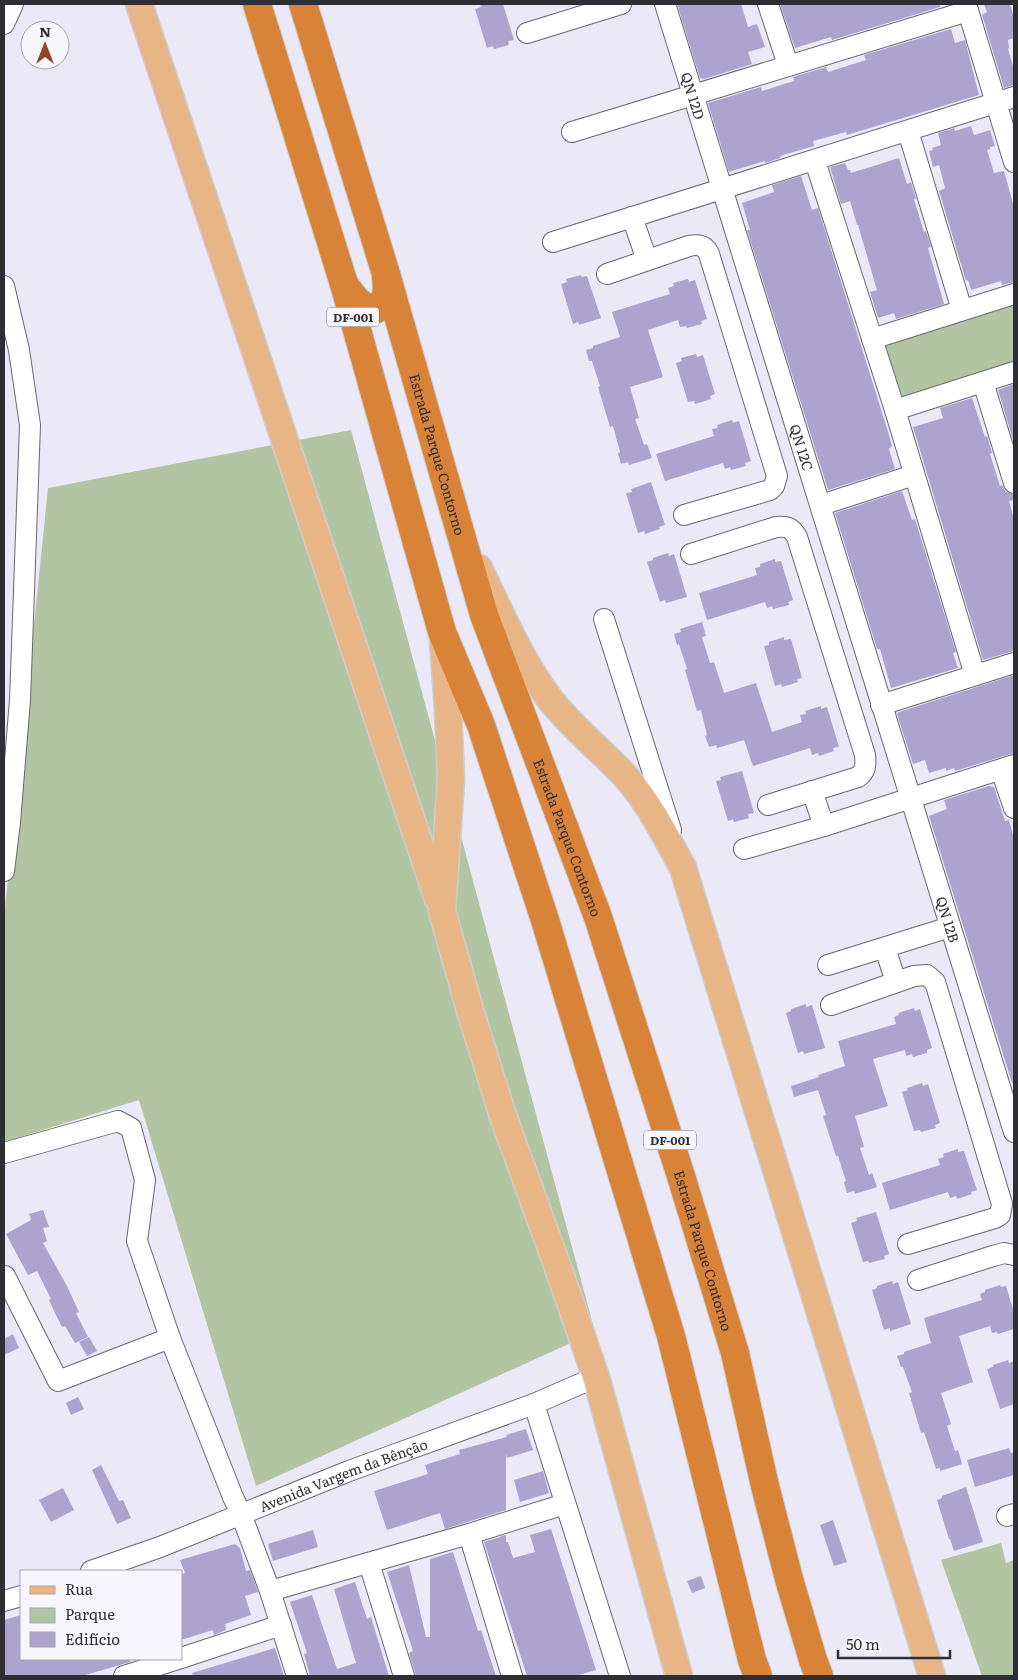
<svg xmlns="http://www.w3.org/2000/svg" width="1018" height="1680" font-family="Literata,serif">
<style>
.green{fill:#b1c5a3}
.building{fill:#aca3cf}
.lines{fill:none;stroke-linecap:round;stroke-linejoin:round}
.minor-casing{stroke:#696774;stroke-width:22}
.major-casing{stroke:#cdcdce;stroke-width:29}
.highway-casing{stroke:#cdcdce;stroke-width:30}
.minor{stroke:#fff;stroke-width:20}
.major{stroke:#e8b587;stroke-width:26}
.highway{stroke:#d88337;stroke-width:28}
.labels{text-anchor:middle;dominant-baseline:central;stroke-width:4;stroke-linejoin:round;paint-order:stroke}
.shield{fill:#f8f6fd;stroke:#6b6a70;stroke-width:1}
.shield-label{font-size:12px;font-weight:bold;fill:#2f2e34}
.street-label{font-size:14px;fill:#2f2e34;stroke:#f8f6fd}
</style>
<rect width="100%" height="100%" fill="#ebe8f7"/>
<g class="green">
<path d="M1014 304V368L902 404 883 345Z"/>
<path d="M351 430 595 1332 256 1486 139 1100 4 1142V918L48 488Z"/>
<path d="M1001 1543 1006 1563 1014 1560V1676H982L941 1560Z"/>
</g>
<g class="building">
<path d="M480 4H503L514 40 508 41 509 45 494 49 493 46 487 48 475 9 481 7Z"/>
<path d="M677 4H741L748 27 757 24 765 47 748 52 752 64 704 79 700 78Z"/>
<path d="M780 4H940V7L832 40 831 37 795 48Z"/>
<path d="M984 4H1010L1014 18V38L1008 40 1009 48 1008 49 1014 69V85L1004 88 982 15 987 12Z"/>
<path d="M951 29 955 43 965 40 979 95 847 135 846 132 813 141 814 146 783 155 780 157V158L765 163V161L729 172 708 103 761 87 762 91 794 81 793 77 826 67 828 72 866 60 864 55Z"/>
<path d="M971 126 974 135 990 130 995 146 990 147V149L987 150 994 173 1004 171 1014 207V282L1002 285 1001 281 971 290 968 280 966 281 939 191 945 188 939 165 933 167 929 151 933 150 932 148 941 145 938 133 954 128 955 131Z"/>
<path d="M899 158 907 184 911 182 916 199H914L924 232 926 231 931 247 928 248 944 304 896 319 894 313 878 318 870 292 877 290 858 225H857L850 201 841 204 830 167 845 163 848 170H850L851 173Z"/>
<path d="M801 176 812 210 818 208 889 435 892 446 889 449 895 469 828 490 747 230H750L742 203 774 192 772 185Z"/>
<path d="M581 275 582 277 587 276 601 318 579 325 578 322 573 324 561 284 567 282 566 279Z"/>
<path d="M688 279 689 282 695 280 707 319 701 321 702 324 687 328 686 326 680 327 678 320 648 330 663 377 630 387 639 418 635 419 639 430 644 445 647 444 652 458 629 465 628 462 621 464 618 453 620 452 613 426 610 427 598 387 600 386 592 361H589L586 350 593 348V346L620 337 612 312 670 294 668 288 674 286 673 283Z"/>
<path d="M696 354 697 357 703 355 715 394 710 396 711 399 695 404 694 401 688 402 676 363 682 361 681 358Z"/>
<path d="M1014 384V443L998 390Z"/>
<path d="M972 398 985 437 987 436 992 453 990 454 1000 486 1002 485 1006 492 1014 495V500L1009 501 1014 519V651L983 660 913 427 943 418 940 408Z"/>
<path d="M732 420 733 423 739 421 751 461 745 463 746 466 731 470 730 467 725 469 723 463 665 481 656 454 714 436 712 429 718 428 717 425Z"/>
<path d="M651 482 665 525 659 527 660 529 645 534 644 531 638 533 626 493 632 492 631 489Z"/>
<path d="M902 491 912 520 915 519 956 652 953 653 958 668 891 688 880 649H877L835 513Z"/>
<path d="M668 553 669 556 674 554 687 597 666 603 665 600 660 602 647 562 653 560V558Z"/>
<path d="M775 559V562L781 561 793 600 788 602 789 605 773 609 772 606 767 608 765 602 707 620 699 593 757 575 755 568 760 567V564Z"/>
<path d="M702 622 706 636 702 637 710 663 714 662 724 693 756 683 772 732 802 722 800 715 806 714 805 711 821 706V709L827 707 839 747 833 748 834 751 819 756 818 753 812 755 810 748 753 766 744 740 717 748 716 745 709 747 705 736 707 735 701 710 697 711 685 670 687 669 679 644 677 645 674 634 681 632 680 629Z"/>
<path d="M784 637V640L791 639 802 678 797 679 798 682 782 687 781 684 775 686 764 646 769 645V642Z"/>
<path d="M1014 675V753L955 771 954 768 946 771V768L929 773 925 760 913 764 897 714 899 712Z"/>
<path d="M742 771 754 813 748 814 749 818 734 822 733 819 728 821 716 781 721 780 720 777Z"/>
<path d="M989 786 994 787 1005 821 1009 820 1014 839V1083H1012L929 816 947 809 944 800Z"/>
<path d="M806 1004V1007L812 1005 825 1048 804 1054 803 1051 798 1053 786 1013 791 1011V1009Z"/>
<path d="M914 1008 915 1011 920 1009 932 1048 927 1050V1053L913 1057 912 1054 906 1056 905 1050 873 1059 888 1106 855 1116 864 1147 860 1148 869 1175 872 1173 877 1187 855 1194 854 1191 847 1193 844 1182 846 1181 838 1156H836L823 1116 826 1115 818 1090 794 1097 791 1086 819 1077 818 1075 845 1066 838 1041 896 1024 894 1017 899 1015 898 1013Z"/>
<path d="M922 1083 923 1086 928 1084 940 1123 935 1125 936 1128 921 1132 920 1130 914 1131 902 1092 908 1090 907 1088Z"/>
<path d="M958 1149V1152L964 1151 977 1190 971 1192 972 1194 957 1199 956 1196 950 1198 948 1192 890 1210 882 1183 940 1165 938 1159 944 1157 943 1154Z"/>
<path d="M43 1210 49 1227 43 1228 47 1241 43 1243 67 1286 79 1312 76 1313 88 1337 75 1343 65 1326 62 1327 55 1313 49 1300 51 1299 37 1271 28 1275 6 1234 31 1220 29 1214Z"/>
<path d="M876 1212 889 1254 884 1256 885 1259 869 1263 868 1261 863 1262 851 1223 857 1221 856 1218Z"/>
<path d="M892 1281 893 1284 898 1282 911 1324 890 1331V1328L884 1330 872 1290 877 1288V1286Z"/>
<path d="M1000 1285 1001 1287 1006 1286 1014 1313V1329L998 1334 997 1332 992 1333 990 1326 959 1336 973 1382 941 1393 951 1424 947 1426 955 1451 958 1450 962 1464 940 1471V1468L936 1469 924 1432 921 1433 909 1393 912 1392 903 1367H901L897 1356 904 1354V1352L931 1343 924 1318 982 1300 980 1294 985 1292V1290Z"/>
<path d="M13 1334 19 1348 4 1355V1339Z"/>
<path d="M89 1337 97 1351 87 1356 79 1342Z"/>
<path d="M1008 1360 1009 1363 1014 1361V1404L1000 1409 987 1369 993 1367V1365Z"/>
<path d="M78 1397 84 1409 71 1415 66 1403Z"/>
<path d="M526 1429 533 1450 507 1458 506 1454V1510L445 1529 440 1513 387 1530 374 1491 428 1474 425 1465 460 1454 459 1450 507 1437 506 1435Z"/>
<path d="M1009 1448 1011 1453 1014 1452V1475L975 1487 967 1460Z"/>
<path d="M101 1465 119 1501 123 1500 131 1518 117 1524 92 1470Z"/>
<path d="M543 1471 549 1493 520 1502 514 1480Z"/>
<path d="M966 1487 983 1542 954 1551 950 1539H949L937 1500 942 1498V1496Z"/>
<path d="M63 1488 74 1510 51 1522 39 1500Z"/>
<path d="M833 1520 847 1562 834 1566 820 1525Z"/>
<path d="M551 1529 596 1670 575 1676H527L484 1542 506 1535V1542H508L513 1558 535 1552 530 1535Z"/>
<path d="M313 1530 318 1547 273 1561 268 1544Z"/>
<path d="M235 1544 240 1548 246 1571 250 1570 258 1592 245 1596 251 1615 225 1624 226 1630 214 1635 213 1630 181 1640V1574L185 1573 180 1560Z"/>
<path d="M453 1552 478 1631 481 1630 496 1676H416L409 1653 413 1651 387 1572 409 1565 426 1637H430V1559Z"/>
<path d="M701 1576 705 1588 692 1593 687 1581Z"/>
<path d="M355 1582 367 1619 371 1617 389 1676H310L304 1654 307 1653 290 1602 312 1595 337 1669 356 1663 334 1589Z"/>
<path d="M21 1615V1659H130V1662L82 1676H4V1620Z"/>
<path d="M275 1648 284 1676H193L192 1673Z"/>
</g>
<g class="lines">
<g class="minor-casing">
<g id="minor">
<path id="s1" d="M665 4 1014 1132"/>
<path d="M768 4 788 65"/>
<path d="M966 4 1014 162"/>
<path d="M4 24 13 4"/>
<path d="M527 33 621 4"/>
<path d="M908 131 962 310"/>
<path d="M572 132 968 11"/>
<path d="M815 161 895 410 975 675"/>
<path d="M632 217 647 260"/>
<path d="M553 242 1014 97"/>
<path d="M607 274 689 246C698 244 705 245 709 254L777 476 774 486 770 490 684 515"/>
<path d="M4 286 19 350 30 425 20 700 10 822 4 871"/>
<path d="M872 339 1014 294"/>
<path d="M983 382 1014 483"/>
<path d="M895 410 1014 372"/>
<path d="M821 505 914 475"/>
<path d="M691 554 776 527C787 526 791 527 797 537L865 755C866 765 866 771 858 777L768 805"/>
<path d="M604 619 671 830"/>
<path d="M881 705 1014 663"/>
<path d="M1001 770 1014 808"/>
<path d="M812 791 824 826"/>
<path d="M744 849 824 826 1014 765"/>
<path d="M885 948 896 982"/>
<path d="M828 965 950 927"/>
<path d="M831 1005 914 976 927 975 935 982 1002 1204 1000 1215 995 1218 908 1244"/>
<path d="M4 1153 118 1121 131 1128 145 1180 137 1241 170 1338 233 1497 241 1514 270 1591 297 1676"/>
<path d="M5 1276 58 1381 170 1338"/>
<path d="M918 1280 993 1256 1004 1253 1014 1255"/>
<path d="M534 1404 620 1676"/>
<path d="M1007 1516 1014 1514"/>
<path d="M469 1534 512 1676"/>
<path d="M369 1563 404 1676"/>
<path id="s2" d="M91 1571 160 1547 349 1471 534 1404 596 1377"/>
<path d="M270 1591 469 1534 565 1504"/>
<path d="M4 1601 21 1596"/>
<path d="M181 1658 281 1625"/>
<path d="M124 1676 178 1659"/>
</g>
</g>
<g class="major-casing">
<g id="major">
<path d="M139 4 438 899"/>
<path d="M479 568C500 612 520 659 549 698 572 728 601 750 626 777 650 804 666 837 683 868L932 1676"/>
<path d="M443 640 448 709 451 780 442 911 470 1010 503 1116 561 1276 596 1377 679 1676"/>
</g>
</g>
<g class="highway-casing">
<g id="highway">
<path d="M257 4 344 284 442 632 481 725 545 920 671 1336 752 1660 758 1676"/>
<path id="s3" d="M303 4 386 274 484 615 598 917 681 1176 735 1353 765 1486 789 1579 813 1660 819 1676"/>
<path d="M344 284C354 297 359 308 376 309 389 298 387 291 386 275"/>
</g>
</g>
<use href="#minor" class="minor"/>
<use href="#major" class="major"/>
<use href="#highway" class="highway"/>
</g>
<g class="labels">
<g class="shield">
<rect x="327" y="307.5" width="52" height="19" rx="4"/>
<rect x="644" y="1130.5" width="52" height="19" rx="4"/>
</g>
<g class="shield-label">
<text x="353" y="317">DF-001</text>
<text x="670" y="1140">DF-001</text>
</g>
<g class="street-label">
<text stroke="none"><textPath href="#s1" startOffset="96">QN 12D</textPath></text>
<text stroke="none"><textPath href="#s1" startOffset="464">QN 12C</textPath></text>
<text stroke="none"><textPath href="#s3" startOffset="470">Estrada Parque Contorno</textPath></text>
<text stroke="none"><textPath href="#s3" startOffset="875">Estrada Parque Contorno</textPath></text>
<text stroke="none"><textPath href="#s1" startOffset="958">QN 12B</textPath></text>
<text stroke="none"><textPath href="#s3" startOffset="1310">Estrada Parque Contorno</textPath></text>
<text stroke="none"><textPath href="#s2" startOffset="270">Avenida Vargem da Bênção</textPath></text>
</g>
</g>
<rect width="1018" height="1680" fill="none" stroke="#2f2e34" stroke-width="10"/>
<rect x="20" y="1570" width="162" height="90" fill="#f8f6fd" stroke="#a8a6ad"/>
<rect x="30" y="1586" width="25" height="8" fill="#e8b587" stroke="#a8a6ad"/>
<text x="65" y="1595" font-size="15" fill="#2f2e34">Rua</text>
<rect x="30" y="1608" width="25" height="15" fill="#b1c5a3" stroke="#a8a6ad"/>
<text x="65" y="1620" font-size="15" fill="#2f2e34">Parque</text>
<rect x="30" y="1632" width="25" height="15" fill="#aca3cf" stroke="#a8a6ad"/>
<text x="65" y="1645" font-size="15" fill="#2f2e34">Edifício</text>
<g transform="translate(45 45)"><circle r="24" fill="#f8f6fd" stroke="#a8a6ad"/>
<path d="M0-4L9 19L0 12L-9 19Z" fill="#8e4626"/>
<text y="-8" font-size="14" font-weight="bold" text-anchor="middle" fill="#2f2e34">N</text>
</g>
<path d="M838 1650v8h112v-8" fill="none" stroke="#2f2e34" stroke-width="2.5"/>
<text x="846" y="1650" font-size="15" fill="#2f2e34" stroke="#f8f6fd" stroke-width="4" paint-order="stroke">50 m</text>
</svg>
